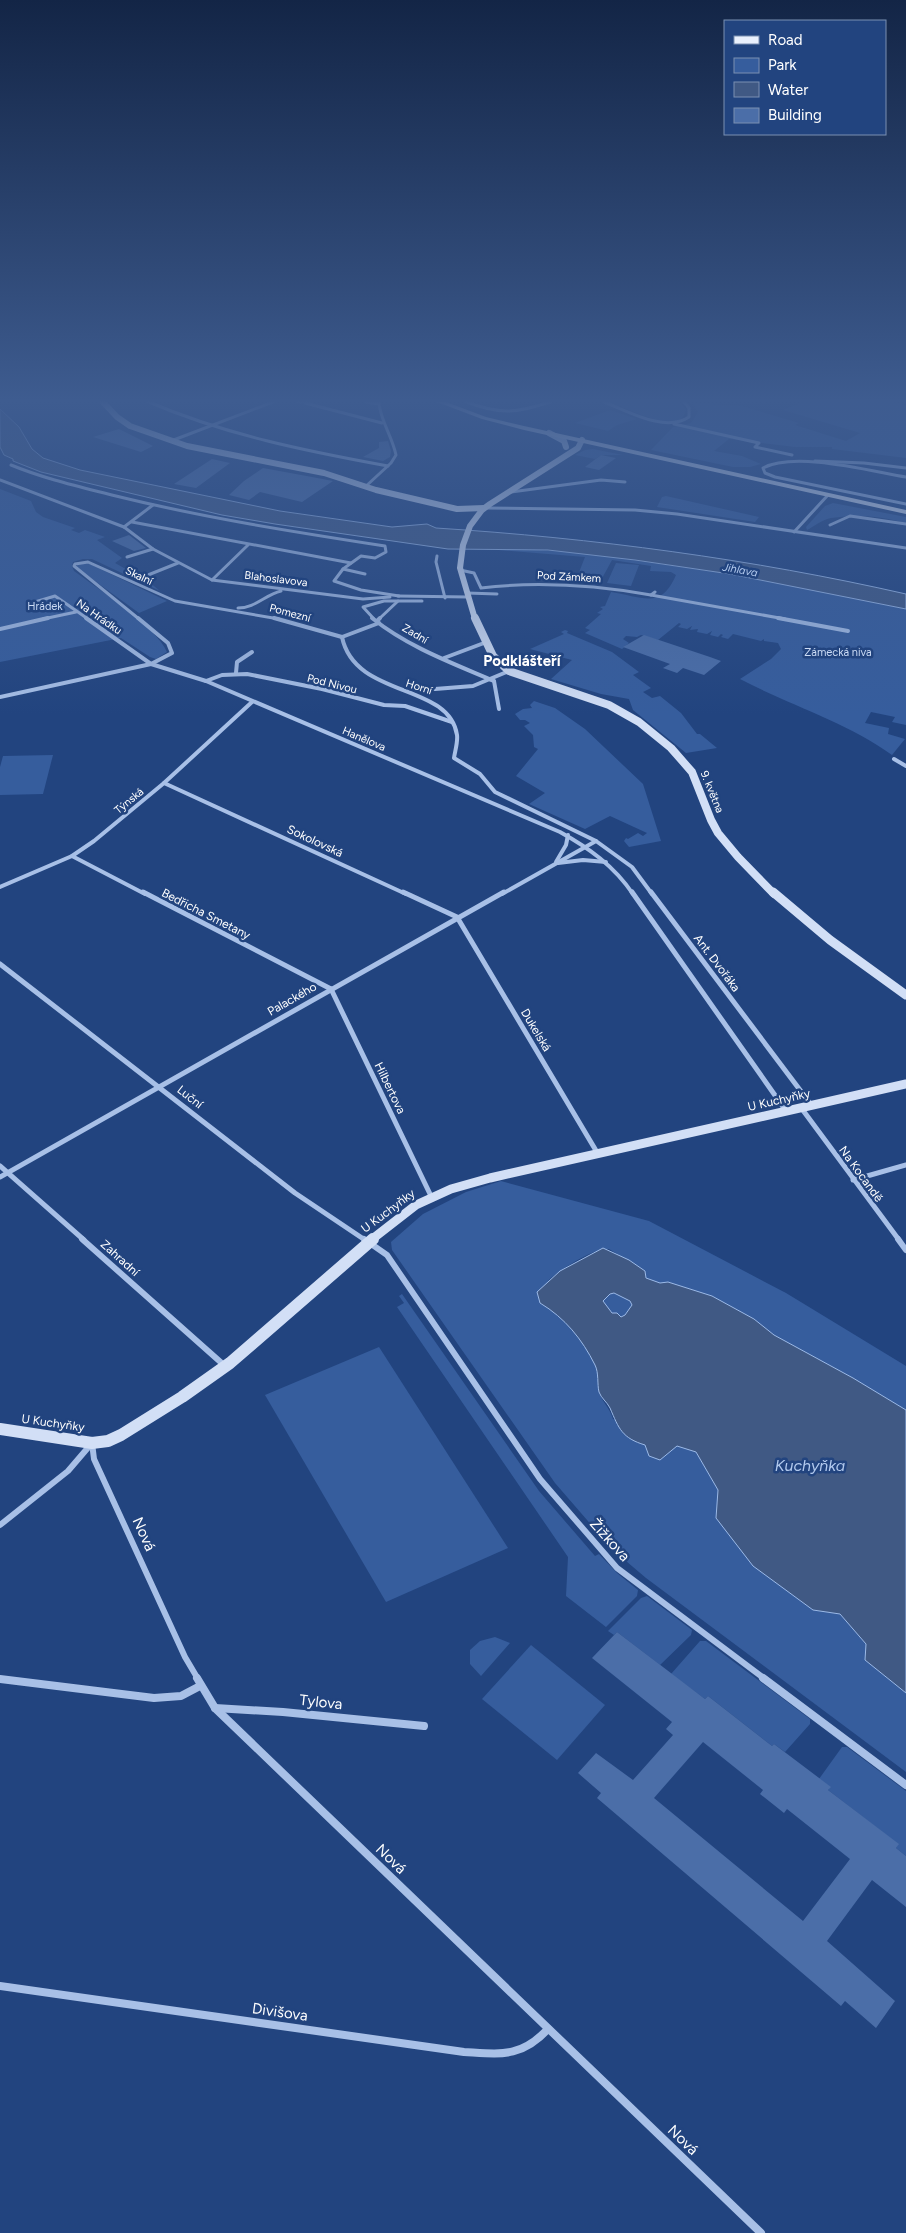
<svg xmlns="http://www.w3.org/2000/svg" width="906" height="2233" font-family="Figtree,sans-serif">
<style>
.green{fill:#365d9d}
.water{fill:#405984;stroke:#9cbae8;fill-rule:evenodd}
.building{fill:#4b6ea8;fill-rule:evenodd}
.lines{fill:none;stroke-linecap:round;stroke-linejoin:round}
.street-far4{stroke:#a8c0e7;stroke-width:3}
.street-far3{stroke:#a8c0e7;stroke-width:4}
.street-far2{stroke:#a8c0e7;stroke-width:5}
.street-far1{stroke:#a8c0e7;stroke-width:6}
.street{stroke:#a8c0e7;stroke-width:8}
.secondary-far3{stroke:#d2dff6;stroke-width:6}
.secondary-far2{stroke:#d2dff6;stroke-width:8}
.secondary-far1{stroke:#d2dff6;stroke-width:9}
.secondary{stroke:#d2dff6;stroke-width:12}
.primary{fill:#e9f0fd;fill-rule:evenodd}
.labels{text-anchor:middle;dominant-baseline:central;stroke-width:5;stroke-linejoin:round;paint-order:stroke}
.far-water-label{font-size:11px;font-style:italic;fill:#b3caee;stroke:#22447f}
.far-street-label{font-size:11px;fill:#fff;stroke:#22447f}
.far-park-label{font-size:11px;fill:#cbdbf5;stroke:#22447f}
.street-label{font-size:12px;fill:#fff;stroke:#22447f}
.far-district-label{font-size:15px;font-weight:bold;fill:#fff;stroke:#22447f}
.near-street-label{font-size:15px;fill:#fff;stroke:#22447f}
.near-water-label{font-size:16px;font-style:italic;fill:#b3caee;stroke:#22447f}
</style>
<rect width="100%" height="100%" fill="#22447f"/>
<g class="green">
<path d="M610 402H680L686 410C684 416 682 420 676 422 660 425 625 408 610 402Z"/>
<path d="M803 402H893L906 405V458L832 449V447H795L729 439 714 451 742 456 761 464 750 467H733L651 450 673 427 691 423 698 412 693 403 742 406 799 423 795 425 846 441 860 433 783 410Z"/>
<path d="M610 410 637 419 617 425 608 431 575 423Z"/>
<path d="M593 449 623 455H601L595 459 575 455 585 450Z"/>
<path d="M0 489 31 501 36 512 43 517 75 528 71 530 79 533 85 530 105 537 97 540 122 558 115 563 149 582 160 591 92 559H83L73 562 72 566 74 571C98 589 156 626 167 652L156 659 150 657 121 638 0 662Z"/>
<path d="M666 496 759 517 755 522 657 507 662 497Z"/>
<path d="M833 503 906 517V523C879 516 858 514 831 518 823 519 813 527 807 530L806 527 825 506Z"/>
<path d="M526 549 583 553 730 574 906 609V725L892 722 895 717 871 712 865 723 889 728 888 734 905 739 892 755C845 721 791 706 740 679L771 659 781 649 778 643 764 641V639L761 641 733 634 728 639 721 637 723 635 721 634 718 637 710 635 712 631 707 634 697 632 698 629 690 630 692 626 687 629 678 627 681 624 679 623 658 640 641 635 637 637 626 636 623 639 629 643 622 649 585 633 590 630 585 628 601 614 597 613 603 609 600 607 605 606 611 592C643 597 661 610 676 575L671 572 650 571 651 566 612 560 600 582 576 580 585 557 498 550Z"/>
<path d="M84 563 90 564 167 601 139 613 77 568V565Z"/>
<path d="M616 563 639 565 631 586 607 583Z"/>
<path d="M565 630 568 631 567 633 612 652 639 672 633 675 651 688 643 692 652 698 660 696 681 713 697 734H700L717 748 686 753 633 710 629 699 601 694 551 679 572 660 530 649 564 634 561 632Z"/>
<path d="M534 701 555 708 585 729 643 784 661 841 629 847 624 841 626 838 628 839 638 833 643 836 647 833 610 816 585 829 529 804 545 793 516 776 538 749 534 747 533 735 524 726 530 723 525 720H520L515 714 523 709 532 708 530 705Z"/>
<path d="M53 755 43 794 0 795V767L3 756Z"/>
<path d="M501 1181 649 1221 786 1293 906 1366V1410L853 1378 774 1335 754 1319 712 1296 668 1282 660 1284 646 1278 645 1271 609 1249C595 1247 559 1270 549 1280 544 1285 542 1296 540 1303 561 1315 590 1345 597 1369 598 1377 597 1385 599 1392 601 1400 610 1408 613 1419L696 1452 718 1490 716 1518 813 1610 840 1614 866 1644 865 1660 906 1693V1772L646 1578 613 1550 555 1483 392 1250 391 1242 423 1214 466 1192Z"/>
<path d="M614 1293 630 1301 632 1305 625 1315 621 1317C614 1313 606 1311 603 1301L610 1294Z"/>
<path d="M402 1294 539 1491 595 1556 599 1554 617 1573 638 1590 637 1596 606 1627 566 1596 568 1557 397 1307 404 1303 399 1296Z"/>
<path d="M379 1347 508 1548 386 1602 265 1395Z"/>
<path d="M647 1596 692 1630 691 1635 660 1665 617 1632 614 1635 608 1631 641 1598Z"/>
<path d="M495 1637 510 1643 481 1676 470 1664V1650L480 1641Z"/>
<path d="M700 1641H706L810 1719V1724L785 1752 774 1744 772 1746 708 1696 705 1699 671 1674Z"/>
<path d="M531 1645 605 1705 557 1760 482 1699Z"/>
<path d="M842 1747H847L906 1791V1856L896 1848 898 1844 828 1790 830 1787 819 1779Z"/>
</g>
<g class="water">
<path d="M0 409 19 427 32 449 43 458 80 470 280 511 392 527 427 524 436 528C593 538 752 559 906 594V609L730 574 635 560 548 550 448 549 275 524 222 515 41 472 13 461V459L4 455 0 447Z"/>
<path d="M603 1248 629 1260 645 1271 646 1278 660 1283 668 1282 712 1296 754 1319 774 1335 853 1378 906 1410V1693L865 1660 866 1644 840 1614 813 1610 753 1566 716 1518 718 1490 696 1452 677 1446 660 1460 649 1456 645 1445C622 1438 619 1429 610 1408 607 1402 601 1398 599 1392 597 1384 599 1373 595 1365 582 1339 565 1318 540 1303L537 1292 560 1271ZM614 1293 630 1301 632 1305 625 1315 621 1317 617 1313H612L603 1301 610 1294Z"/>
</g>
<g class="building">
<path d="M119 429 153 446 141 452 93 437Z"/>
<path d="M388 441 391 451 390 457 383 461 363 457 379 448V442Z"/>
<path d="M601 455 616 458 599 470 585 467Z"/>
<path d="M212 459 230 463 196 488 174 484Z"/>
<path d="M263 468 312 477 333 481 302 502 260 492 249 500 229 495 244 481Z"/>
<path d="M129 535 146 548 134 551 112 541Z"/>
<path d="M644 635 710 657 721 661 704 675 683 668 677 673 663 668 670 664 623 647Z"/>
<path d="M617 1632 705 1699 708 1696 772 1746 774 1744 831 1787 828 1790 899 1844 896 1848 906 1856V1907L872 1880 827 1941 895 2001 876 2028 845 2001 841 2006 597 1798 601 1793 578 1773 596 1753 633 1780 673 1735 666 1729 672 1722 592 1658ZM703 1742 763 1790 760 1794 784 1813 787 1809 850 1859 803 1921 654 1798Z"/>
</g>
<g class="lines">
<g class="street-far4">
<path d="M149 402C226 435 306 451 388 466"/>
<path d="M297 402H307"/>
<path d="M366 402 379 404"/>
<path d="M467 402C500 415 517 413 550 402"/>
<path d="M604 402C628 411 665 433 689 417V408L684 402"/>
<path d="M305 403 382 423"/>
<path d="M674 424 759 443 755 447 792 455"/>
<path d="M171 441 273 402"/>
<path d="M815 461 864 463 906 468"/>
<path d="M11 465C45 479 81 487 116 496 205 518 295 532 385 546L386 552 375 558 361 556 343 569 334 581 361 590 399 596"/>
<path d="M906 477C870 471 795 451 763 468L765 473 775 477 906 504"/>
<path d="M0 480 124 527 153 549 212 580 363 599 390 597"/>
<path d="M365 487 391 463 396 455C392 436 382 424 379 404"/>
<path d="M511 492 601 480 625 482"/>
<path d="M485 508 635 510 677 514 906 548"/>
<path d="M132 522 351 563"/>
<path d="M830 525 850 516 906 524"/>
<path d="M124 527 153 505"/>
<path d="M794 532 828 495"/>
<path d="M437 556 436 562 445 598"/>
<path d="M127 557 153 549"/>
<path d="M343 569 365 574"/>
<path d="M460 570 474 573 481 588C539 581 594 585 651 595L655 592"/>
<path d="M143 577 178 563"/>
<path d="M212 580 248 545"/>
<path d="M467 593 497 594"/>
<path d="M651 595 785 619"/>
<path d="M398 596 468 597"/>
<path d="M35 602 55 596 88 619"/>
<path d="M238 608C255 608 265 595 281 591"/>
<path d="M43 619 76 612"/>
<path d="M139 619 74 566 75 564 88 562 175 601 279 619"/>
<path d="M374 619 363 607 384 601H422"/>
<path d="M379 619 398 601"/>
</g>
<g class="street-far3">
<path d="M86 618 151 664 206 681 560 832C589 848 614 866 633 894"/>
<path d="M274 618 342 637 379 623"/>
<path d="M372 618C408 647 452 663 494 681"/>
<path d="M778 618 848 631"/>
<path d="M377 621 380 618"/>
<path d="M0 629 48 618"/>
<path d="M342 637C355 699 449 682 457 735 458 742 455 751 454 758L480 774 495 792 596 841 632 867 652 894"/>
<path d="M444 658 484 643"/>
<path d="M236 673 237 662 252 652"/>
<path d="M206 681 222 675 247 674 322 689 384 705 405 706 452 722"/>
<path d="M494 681 499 709"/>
<path d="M435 689 473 686 509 671"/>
<path d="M0 697 151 664 172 653 168 643 138 618"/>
<path d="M894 759 906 766"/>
<path d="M164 783 406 894"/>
<path d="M72 856 145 894"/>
<path d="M556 862 566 845 568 835"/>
<path d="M558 863 583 860 606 862"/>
<path d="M0 887 72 856 94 841 164 783 252 702"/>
<path d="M502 894 596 841"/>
</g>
<g class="street-far2">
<path d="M143 892 331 989"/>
<path d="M403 892 457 917 598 1154"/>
<path d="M632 892 786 1111"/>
<path d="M651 892 812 1106"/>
<path d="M0 964 295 1193 365 1240"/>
<path d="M331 989 431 1196"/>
<path d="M802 1109 899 1240"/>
<path d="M0 1166 84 1240"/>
<path d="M0 1177 504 892"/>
<path d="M853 1180 906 1165"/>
</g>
<g class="street-far1">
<path d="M82 1239 225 1366"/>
<path d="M364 1239 387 1255 540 1479 617 1568 765 1679"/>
<path d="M898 1239 906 1250"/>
<path d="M92 1443 94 1459 185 1657 198 1679"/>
<path d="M0 1525 68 1471 92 1443"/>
</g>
<g class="street">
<path d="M197 1678 215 1708 761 2233"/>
<path d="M763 1678 906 1785"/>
<path d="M0 1679 154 1698 181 1696 200 1686"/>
<path d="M215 1708 283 1712 424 1726"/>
<path d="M0 1986 464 2052C501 2054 521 2058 548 2029"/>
</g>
<g class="secondary-far3">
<path d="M103 402 117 417 130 426 187 446 324 473 376 490 457 509 484 508"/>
<path d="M549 433 564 441 566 447"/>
<path d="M475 619 460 568 463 545 470 526 482 510 490 504 578 448 582 440"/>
</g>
<path class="secondary-far2" d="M475 618 493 656 509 671 609 705 639 722 671 748 692 772 711 820 718 833 738 857 774 894"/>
<g class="secondary-far1">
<path d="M773 892 830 940 906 995"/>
<path d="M371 1240 416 1205 451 1189 490 1178 906 1084"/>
</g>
<path class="secondary" d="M0 1429 92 1443 108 1441 121 1435 182 1397 230 1363 373 1239"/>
<path class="primary" d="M437 402H446L486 417 524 426 906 510V514L524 430 482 419Z"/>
</g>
<linearGradient id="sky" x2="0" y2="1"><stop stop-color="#132546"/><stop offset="0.56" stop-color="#3e5c90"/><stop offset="1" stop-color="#3e5c90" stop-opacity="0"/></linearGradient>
<rect width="906" height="715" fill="url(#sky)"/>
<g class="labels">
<g class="far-water-label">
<text transform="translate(740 570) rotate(10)">Jihlava</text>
</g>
<g class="far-street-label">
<text transform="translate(139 576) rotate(25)">Skalní</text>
<text transform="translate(569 577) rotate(3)">Pod Zámkem</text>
<text transform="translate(276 579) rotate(7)">Blahoslavova</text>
<text transform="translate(290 613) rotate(15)">Pomezní</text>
<text transform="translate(99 617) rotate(35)">Na Hrádku</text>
<text transform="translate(415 634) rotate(30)">Zadní</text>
<text transform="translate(332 684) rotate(14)">Pod Nivou</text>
<text transform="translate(419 687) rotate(18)">Horní</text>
<text transform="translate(364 739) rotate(23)">Hanělova</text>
<text transform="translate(712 792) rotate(68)">9. května</text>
<text transform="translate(129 801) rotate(-40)">Týnská</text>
</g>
<g class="far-park-label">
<text x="45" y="606">Hrádek</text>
<text x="838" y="652">Zámecká niva</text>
</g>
<g class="street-label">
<text transform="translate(315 841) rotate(25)">Sokolovská</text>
<text transform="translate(206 914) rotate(27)">Bedřicha Smetany</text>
<text transform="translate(717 963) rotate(53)">Ant. Dvořáka</text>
<text transform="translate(292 999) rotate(-30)">Palackého</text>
<text transform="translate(536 1030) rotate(59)">Dukelská</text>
<text transform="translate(390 1088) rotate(64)">Hilbertova</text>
<text transform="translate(190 1097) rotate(38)">Luční</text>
<text transform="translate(779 1100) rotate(-13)">U Kuchyňky</text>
<text transform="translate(861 1174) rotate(54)">Na Kocandě</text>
<text transform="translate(388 1211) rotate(-37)">U Kuchyňky</text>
<text transform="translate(120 1258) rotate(42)">Zahradní</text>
<text transform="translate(53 1423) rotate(8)">U Kuchyňky</text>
</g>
<g class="far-district-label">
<text x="522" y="661">Podklášteří</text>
</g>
<g class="near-street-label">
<text transform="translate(144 1534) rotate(66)">Nová</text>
<text transform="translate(610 1540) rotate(48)">Žižkova</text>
<text transform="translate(321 1702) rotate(6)">Tylova</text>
<text transform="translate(391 1859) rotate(44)">Nová</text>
<text transform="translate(280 2012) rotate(8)">Divišova</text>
<text transform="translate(683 2140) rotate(44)">Nová</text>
</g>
<g class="near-water-label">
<text x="810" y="1465">Kuchyňka</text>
</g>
</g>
<rect x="724" y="20" width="162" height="115" fill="#22447f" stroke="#7a8fb2"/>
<rect x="734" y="36" width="25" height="8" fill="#e9f0fd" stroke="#7a8fb2"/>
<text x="768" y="45" font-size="15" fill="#ffffff">Road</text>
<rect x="734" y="58" width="25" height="15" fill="#365d9d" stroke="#7a8fb2"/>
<text x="768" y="70" font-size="15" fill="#ffffff">Park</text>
<rect x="734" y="82" width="25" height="15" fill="#405984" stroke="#7a8fb2"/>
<text x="768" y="95" font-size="15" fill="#ffffff">Water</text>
<rect x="734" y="108" width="25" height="15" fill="#4b6ea8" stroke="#7a8fb2"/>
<text x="768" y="120" font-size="15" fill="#ffffff">Building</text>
</svg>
